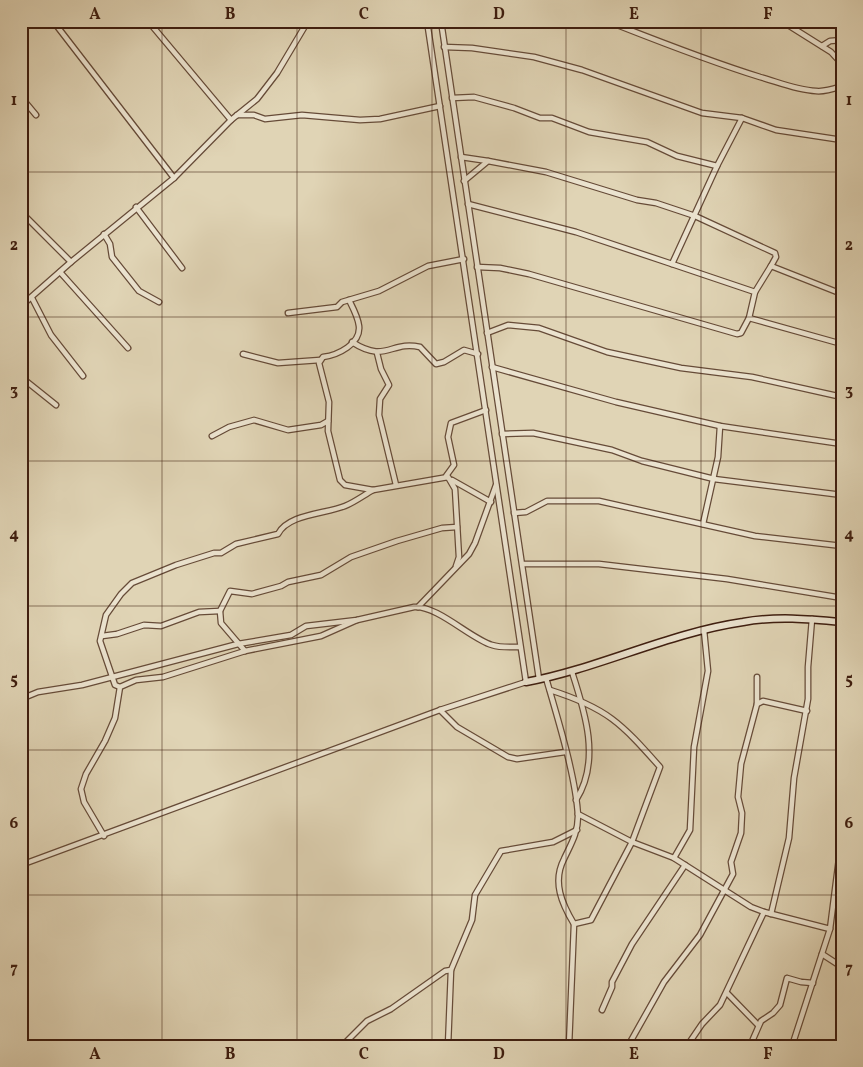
<svg xmlns="http://www.w3.org/2000/svg" width="863" height="1067" font-family="Vollkorn,serif">
<style>
.lines{fill:none;stroke-linecap:round;stroke-linejoin:round}
.street-casing{stroke:#664b38;stroke-width:7}
.secondary-casing{stroke:#3e1d0f;stroke-width:9}
.street{stroke:#ebe3cf;stroke-width:4.5}
.secondary{stroke:#ebe3cf;stroke-width:6}
.grid{fill:none;stroke:#3e1d0f;stroke-width:1;stroke-opacity:0.55}
.neatline{fill:none;stroke:#3e1d0f;stroke-width:2}
.grid-label{font-size:16px;text-anchor:middle;font-weight:bold;fill:#3e1d0f}
</style>
<rect width="100%" height="100%" fill="#e0d4b5"/>
<filter id="stains"><feTurbulence type="fractalNoise" baseFrequency=".004" numOctaves="4"/><feColorMatrix values="0 0 0 0 .2 0 0 0 0 .09 0 0 0 0 .02 0 0 0 .5 -.17"/></filter>
<radialGradient id="worn" r=".72"><stop offset=".6" stop-color="#630" stop-opacity="0"/><stop offset="1" stop-color="#630" stop-opacity=".3"/></radialGradient>
<g class="lines">
<g class="street-casing">
<g id="street">
<path d="M53 21 174 178"/>
<path d="M148 21 231 120"/>
<path d="M441 21 539 679"/>
<path d="M607 21C658 41 708 61 760 77 778 82 796 90 816 91 825 92 833 89 842 86"/>
<path d="M747 21 788 25 831 52 842 64"/>
<path d="M822 46 830 41 842 40"/>
<path d="M444 47 472 48 534 57 582 70 702 113 742 118 776 130 842 140"/>
<path d="M21 97 36 115"/>
<path d="M452 98 474 97 514 108 540 118H552L589 132 647 142 677 156 717 166 742 118"/>
<path d="M237 115H254L265 119 302 115 360 120 380 119 440 106"/>
<path d="M461 157 488 161"/>
<path d="M717 166 672 264 755 292 749 318"/>
<path d="M464 181 488 161 546 172 637 200 656 203 695 216 775 253 776 257 771 266"/>
<path d="M468 204 576 232 672 264"/>
<path d="M136 207 182 268"/>
<path d="M21 212 71 262"/>
<path d="M104 234 110 244 112 257 139 291 159 302"/>
<path d="M477 267 500 268 529 274 737 334 741 333 749 318 842 344"/>
<path d="M60 272 128 348"/>
<path d="M755 292 771 266 842 294"/>
<path d="M32 298 51 335 83 376"/>
<path d="M349 300C353 308 358 317 359 326 361 344 338 355 323 357L319 363 329 402 328 431 340 480 345 485 373 490 448 477 455 489 459 557 456 566"/>
<path d="M21 306 71 262 174 178 231 120 257 99 277 73 308 21"/>
<path d="M288 313 337 307 342 302 379 291 428 266 464 259"/>
<path d="M487 333 508 325 539 328 607 352 681 368 752 377 842 397"/>
<path d="M352 342C386 364 391 340 420 347L436 364 444 362 464 350 478 354"/>
<path d="M377 353 381 369 389 385 380 399 379 415 396 485"/>
<path d="M243 354 278 363 320 360"/>
<path d="M492 367 616 402 720 426 842 444"/>
<path d="M21 377 56 405"/>
<path d="M502 434 533 433 612 450 642 461 714 479 842 495"/>
<path d="M212 436 229 427 254 420 288 430 321 425 328 421"/>
<path d="M21 467 23 465"/>
<path d="M446 476 454 465 448 437 451 423 486 410"/>
<path d="M452 480 491 502"/>
<path d="M514 513 526 512 547 501H599L755 536 842 546"/>
<path d="M703 524 718 457 720 426"/>
<path d="M524 564H599L727 579 842 598"/>
<path d="M418 607 469 554 475 543 496 485"/>
<path d="M102 636 117 634 144 625 161 626 199 612 220 611"/>
<path d="M245 651 221 623 220 611 230 591 252 594 281 586 288 582 321 575 351 557 397 541 442 528 457 527"/>
<path d="M572 672C585 712 601 761 576 800"/>
<path d="M757 677V704"/>
<path d="M546 678C557 716 576 777 578 816 578 833 571 844 564 859 552 882 562 904 574 924L569 1046"/>
<path d="M120 687 115 685 100 641 106 615 121 594 132 583 176 565 214 553H221L236 544 278 534C288 514 325 514 345 506 355 502 364 495 373 490"/>
<path d="M550 690C607 708 621 723 660 767L632 842 591 920 574 924"/>
<path d="M21 699 38 692 82 685 238 644 291 635 306 626 357 620 414 607C437 605 471 639 492 645 501 648 511 647 520 647"/>
<path d="M440 710 457 727 508 757 517 759 565 752"/>
<path d="M578 814 632 842 674 858 751 907 764 912 830 929"/>
<path d="M104 836 84 802 81 789 86 774 105 741 115 718 120 687 136 680 163 677 245 651 321 636 357 620"/>
<path d="M674 858 690 830 694 747 708 671 704 630"/>
<path d="M21 865 440 710 526 682 427 21"/>
<path d="M771 914 789 838 794 778 808 699V667L812 619"/>
<path d="M822 954 842 967"/>
<path d="M727 993 758 1025"/>
<path d="M602 1010 612 987V982L632 944 685 865"/>
<path d="M342 1046 367 1021 391 1009 445 971 451 970 472 920 475 895 501 851 553 842 577 830"/>
<path d="M448 1046 451 970"/>
<path d="M628 1046 664 982 700 935 733 874 731 862 741 833 742 813 738 797 741 764 757 704 763 701 807 711"/>
<path d="M687 1046 702 1024 720 1005 764 912"/>
<path d="M750 1046 761 1021 773 1013 780 1005 787 978 801 982 813 983"/>
<path d="M792 1046 830 929 842 835"/>
</g>
</g>
<g class="secondary-casing">
<path id="secondary" d="M526 682C600 668 668 633 743 622 776 616 809 619 842 622"/>
</g>
<use href="#street" class="street"/>
<use href="#secondary" class="secondary"/>
</g>
<path class="grid" d="M162 21V1046M297 21V1046M432 21V1046M566 21V1046M701 21V1046M21 172H842M21 317H842M21 461H842M21 606H842M21 750H842M21 895H842"/>
<rect width="863" height="1067" fill="none" stroke="#e0d4b5" stroke-width="55"/>
<rect x="28" y="28" width="808" height="1012" class="neatline"/>
<g class="grid-label">
<text x="95" y="19">A</text>
<text x="230" y="19">B</text>
<text x="364" y="19">C</text>
<text x="499" y="19">D</text>
<text x="634" y="19">E</text>
<text x="768" y="19">F</text>
<text x="14" y="105">1</text>
<text x="849" y="105">1</text>
<text x="14" y="250">2</text>
<text x="849" y="250">2</text>
<text x="14" y="395">3</text>
<text x="849" y="395">3</text>
<text x="14" y="539">4</text>
<text x="849" y="539">4</text>
<text x="14" y="684">5</text>
<text x="849" y="684">5</text>
<text x="14" y="828">6</text>
<text x="849" y="828">6</text>
<text x="14" y="973">7</text>
<text x="849" y="973">7</text>
<text x="95" y="1059">A</text>
<text x="230" y="1059">B</text>
<text x="364" y="1059">C</text>
<text x="499" y="1059">D</text>
<text x="634" y="1059">E</text>
<text x="768" y="1059">F</text>
</g>
<rect width="100%" height="100%" filter="url(#stains)"/>
<rect width="100%" height="100%" fill="url(#worn)"/>
</svg>
